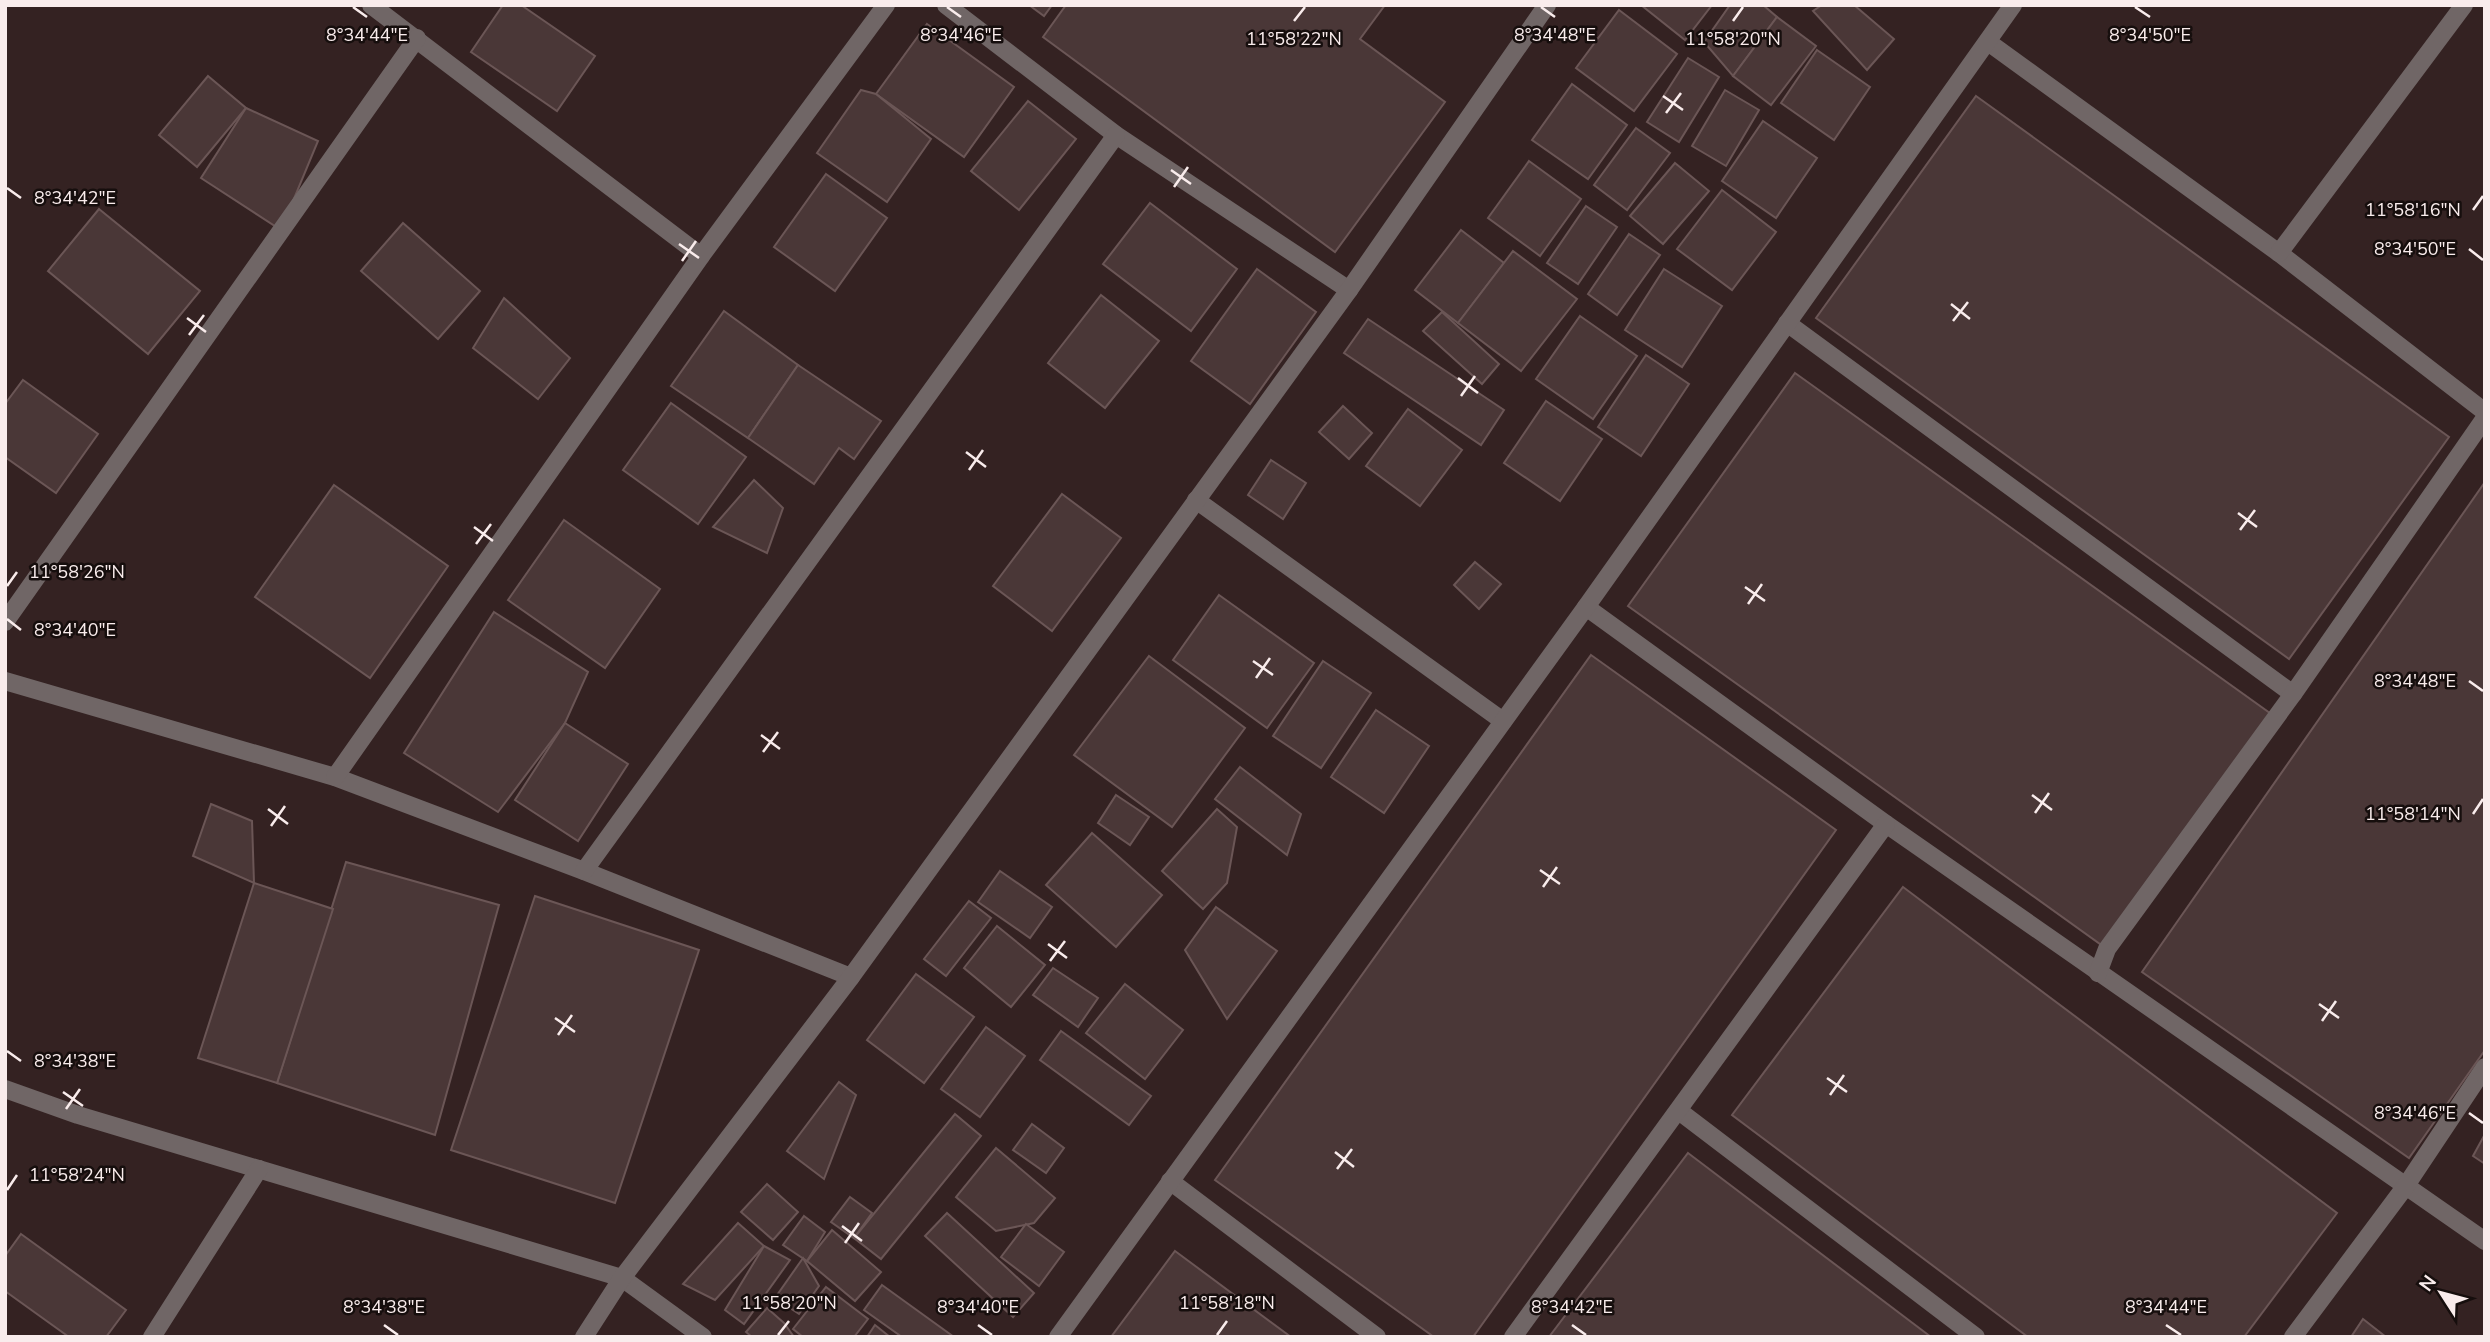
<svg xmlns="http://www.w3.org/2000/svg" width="2490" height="1342" font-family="'Nunito Sans',sans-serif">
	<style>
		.building { fill: #4a3737; stroke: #6b5656; stroke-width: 2 }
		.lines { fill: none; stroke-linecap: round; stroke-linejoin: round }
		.street { stroke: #706666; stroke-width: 18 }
		.ticks { fill: none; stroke: #f9ecec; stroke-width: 2.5 }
		.ticks-label { font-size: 18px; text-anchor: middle; fill: #f9ecec; stroke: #160e0d; stroke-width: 5; stroke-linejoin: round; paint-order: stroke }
	</style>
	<rect width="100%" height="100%" fill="#342222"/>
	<g class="building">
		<polygon points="503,5 521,5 595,56 557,111 471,52"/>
		<polygon points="1029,5 1052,5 1044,16"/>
		<polygon points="1066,5 1385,5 1360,39 1445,102 1335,252 1043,37"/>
		<polygon points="1641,5 1712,5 1685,40"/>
		<polygon points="1730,5 1763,5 1777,17 1733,76 1704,42"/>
		<polygon points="1822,5 1854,5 1894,39 1867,70 1813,11"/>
		<polygon points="1619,10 1677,54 1634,111 1576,68"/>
		<polygon points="1777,17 1816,46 1771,105 1733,76"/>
		<polygon points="927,24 1014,87 964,157 876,94"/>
		<polygon points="1817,50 1870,87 1834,140 1781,103"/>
		<polygon points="1688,58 1719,77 1679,142 1647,122"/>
		<polygon points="208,76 246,108 197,167 159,135"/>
		<polygon points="1572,84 1627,125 1588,179 1532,140"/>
		<polygon points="861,90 876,94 931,139 887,202 817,153"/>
		<polygon points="1725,90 1759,110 1726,166 1692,146"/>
		<polygon points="1976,96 2449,437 2289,659 1816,318"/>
		<polygon points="1028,101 1076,139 1019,210 971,171"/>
		<polygon points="246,108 318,141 281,230 201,178"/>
		<polygon points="1763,121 1817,158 1776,218 1722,181"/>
		<polygon points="1636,128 1670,153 1627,210 1594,185"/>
		<polygon points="1529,161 1581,199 1540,256 1488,218"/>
		<polygon points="1675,163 1709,191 1663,244 1630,216"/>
		<polygon points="826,174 887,218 835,291 774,247"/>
		<polygon points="1722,190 1776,232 1732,290 1677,249"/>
		<polygon points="1150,203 1237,269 1191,331 1103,264"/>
		<polygon points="1586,206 1617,227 1578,284 1547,263"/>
		<polygon points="99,209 200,291 148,354 48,271"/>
		<polygon points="403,223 480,291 438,339 361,271"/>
		<polygon points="1461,230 1504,263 1458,323 1415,290"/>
		<polygon points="1629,234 1660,255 1617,315 1588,294"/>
		<polygon points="1513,251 1577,299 1521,371 1458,323"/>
		<polygon points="1257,269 1316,312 1250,404 1191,361"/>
		<polygon points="1664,269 1722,306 1682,367 1625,330"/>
		<polygon points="1101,295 1159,341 1105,408 1048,363"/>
		<polygon points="504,298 570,358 538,399 473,348"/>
		<polygon points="724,311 798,365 748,438 671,386"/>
		<polygon points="1442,312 1499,364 1482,384 1423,331"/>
		<polygon points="1580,316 1637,356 1593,419 1536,379"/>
		<polygon points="1368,319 1504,410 1481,445 1344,353"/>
		<polygon points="1646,355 1689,384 1641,456 1598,427"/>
		<polygon points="798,365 881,421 854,459 839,448 814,484 748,438"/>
		<polygon points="1795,373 2274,716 2107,949 1628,606"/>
		<polygon points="23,380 98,434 56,493 5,457 5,404"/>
		<polygon points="1546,401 1602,439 1560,501 1504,463"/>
		<polygon points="671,403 746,457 698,524 623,470"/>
		<polygon points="1343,406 1372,433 1349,459 1319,432"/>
		<polygon points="1408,409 1462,450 1420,506 1366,466"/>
		<polygon points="1271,460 1306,483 1283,519 1248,495"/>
		<polygon points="754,480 783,508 767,553 713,527"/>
		<polygon points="2485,482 2485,1050 2409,1158 2142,972"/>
		<polygon points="334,485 448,566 370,678 255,597"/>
		<polygon points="1062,494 1121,538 1052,631 993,586"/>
		<polygon points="564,520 660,589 605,668 508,600"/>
		<polygon points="1475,562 1501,584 1479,609 1454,585"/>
		<polygon points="1219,595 1314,663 1267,728 1173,660"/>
		<polygon points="494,612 588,672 565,723 498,812 404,753"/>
		<polygon points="1591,655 1836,830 1473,1337 1434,1337 1215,1180"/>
		<polygon points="1149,656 1245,728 1172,827 1074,755"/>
		<polygon points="1323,661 1371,693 1321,768 1273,736"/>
		<polygon points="1376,710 1429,746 1384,813 1331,777"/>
		<polygon points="565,723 628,764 578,841 515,800"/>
		<polygon points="1240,767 1301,814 1287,855 1215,799"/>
		<polygon points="1116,795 1149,817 1130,845 1098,823"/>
		<polygon points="211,804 252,821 254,883 193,856"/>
		<polygon points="1217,809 1237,827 1227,883 1203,909 1162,871"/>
		<polygon points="1092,833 1162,895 1116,947 1046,885"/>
		<polygon points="346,862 499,905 435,1135 277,1083"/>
		<polygon points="1000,871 1052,907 1030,938 978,902"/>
		<polygon points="254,883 333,909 277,1083 198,1058"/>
		<polygon points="1903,887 2337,1213 2244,1337 2028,1337 1732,1115"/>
		<polygon points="535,896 699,950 615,1203 451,1150"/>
		<polygon points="969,901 991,918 946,976 924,959"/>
		<polygon points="1216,907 1277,951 1227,1019 1185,950"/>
		<polygon points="997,926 1045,965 1011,1007 964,968"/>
		<polygon points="1053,968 1098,998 1078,1027 1033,995"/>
		<polygon points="916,974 974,1017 924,1083 867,1040"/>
		<polygon points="1125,984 1183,1030 1145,1079 1086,1033"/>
		<polygon points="986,1027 1025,1056 980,1117 941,1089"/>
		<polygon points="1061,1031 1151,1096 1129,1125 1040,1060"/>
		<polygon points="839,1082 856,1095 824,1179 787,1151"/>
		<polygon points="955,1114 981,1136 881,1259 854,1238"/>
		<polygon points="1032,1124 1064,1148 1046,1173 1013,1150"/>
		<polygon points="2485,1134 2485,1164 2473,1156"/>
		<polygon points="996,1148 1055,1198 1034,1223 996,1231 956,1197"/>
		<polygon points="1688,1153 1931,1337 1549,1337"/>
		<polygon points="767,1184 798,1212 773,1240 741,1212"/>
		<polygon points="850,1197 872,1213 854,1238 831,1222"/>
		<polygon points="947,1213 1034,1293 1013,1317 925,1236"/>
		<polygon points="804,1216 825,1232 807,1261 783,1245"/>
		<polygon points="738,1223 764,1246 715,1300 683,1284"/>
		<polygon points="1026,1224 1064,1252 1039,1286 1001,1257"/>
		<polygon points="832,1230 881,1272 855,1301 807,1261"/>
		<polygon points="21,1234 126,1310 106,1337 69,1337 5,1291 5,1256"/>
		<polygon points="764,1246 790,1260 744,1324 725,1310"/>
		<polygon points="1175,1251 1291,1337 1111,1337"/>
		<polygon points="803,1258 819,1286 799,1314 775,1298"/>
		<polygon points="882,1285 954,1337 902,1337 864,1310"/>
		<polygon points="826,1287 868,1319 854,1337 803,1337 793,1329"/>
		<polygon points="767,1308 784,1323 794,1337 752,1337 746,1332"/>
		<polygon points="2363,1319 2386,1337 2351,1337"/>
		<polygon points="875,1325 890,1337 867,1337"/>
	</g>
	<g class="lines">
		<g class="street">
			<polyline points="371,5 701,256"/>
			<polyline points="946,5 1116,135 1349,290"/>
			<polyline points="1988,42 2279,253 2485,412"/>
			<polyline points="2279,253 2464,5"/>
			<polyline points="1787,323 2293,694"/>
			<polyline points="1196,500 1503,721"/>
			<polyline points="1586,607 1886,824 2485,1241"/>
			<polyline points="5,622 417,38"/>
			<polyline points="5,681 335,777 584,871 851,977"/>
			<polyline points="335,777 701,256 886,5"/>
			<polyline points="584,871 1116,135"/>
			<polyline points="2098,973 2107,949 2293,694 2485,418"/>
			<polyline points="5,1089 78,1115 622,1278 703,1337"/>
			<polyline points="1679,1111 1976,1337"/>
			<polyline points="1170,1181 1377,1337"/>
			<polyline points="152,1337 259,1169"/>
			<polyline points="584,1337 622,1278 851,977 1349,290 1547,5"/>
			<polyline points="1058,1337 1586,607 2013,5"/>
			<polyline points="1513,1337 1886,824"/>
			<polyline points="2293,1337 2405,1187 2485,1067"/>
		</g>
	</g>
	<path class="ticks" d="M353,7L367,17M947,7L961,17M1541,7L1555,17M2135,7L2150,17M1294,21L1305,7M1733,21L1743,7M1663,96L1683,110M1666,113L1681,93M1171,170L1191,184M1174,187L1188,167M7,188L21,198M2473,210L2483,196M679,244L699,258M2469,249L2483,260M682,261L696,241M1951,304L1970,319M187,318L206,332M1953,321L1968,302M189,335L204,315M1458,378L1478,393M1461,396L1475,376M966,452L986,467M969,470L983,450M2238,513L2257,527M474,527L493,541M2240,530L2255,510M476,544L491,524M7,586L17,572M1745,587L1765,601M1748,604L1762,584M7,619L21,630M1253,661L1273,675M1256,678L1270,658M2469,681L2483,691M761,735L780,749M763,752L778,732M2032,795L2052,810M268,809L288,824M2035,813L2049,793M2473,814L2483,799M271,826L285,806M1540,870L1560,884M1543,887L1557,867M1048,944L1067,958M1050,961L1065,941M2319,1004L2339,1018M555,1018L575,1032M2322,1021L2336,1001M558,1035L572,1015M7,1051L21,1061M1827,1078L1847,1092M63,1092L83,1106M1830,1095L1844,1075M66,1109L80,1089M2469,1113L2483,1123M1335,1152L1354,1167M1337,1169L1352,1149M7,1190L17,1175M842,1226L862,1241M845,1243L859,1223M384,1325L398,1335M978,1325L992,1335M1572,1325L1586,1335M2166,1325L2181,1335M778,1335L789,1321M1217,1335L1227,1321"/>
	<g class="ticks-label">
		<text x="367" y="41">8°34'44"E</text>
		<text x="961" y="41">8°34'46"E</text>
		<text x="1555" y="41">8°34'48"E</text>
		<text x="2150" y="41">8°34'50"E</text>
		<text x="1294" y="45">11°58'22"N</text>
		<text x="1733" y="45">11°58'20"N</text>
		<text x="75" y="204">8°34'42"E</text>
		<text x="2413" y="216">11°58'16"N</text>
		<text x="2415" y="255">8°34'50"E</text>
		<text x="77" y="578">11°58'26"N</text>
		<text x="75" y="636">8°34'40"E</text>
		<text x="2415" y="687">8°34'48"E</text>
		<text x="2413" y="820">11°58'14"N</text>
		<text x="75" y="1067">8°34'38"E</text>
		<text x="2415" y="1119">8°34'46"E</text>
		<text x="77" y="1181">11°58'24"N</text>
		<text x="789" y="1309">11°58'20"N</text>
		<text x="1227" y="1309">11°58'18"N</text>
		<text x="384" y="1313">8°34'38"E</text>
		<text x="978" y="1313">8°34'40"E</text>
		<text x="1572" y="1313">8°34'42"E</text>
		<text x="2166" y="1313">8°34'44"E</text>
	</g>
	<rect width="2490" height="1342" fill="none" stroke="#f9ecec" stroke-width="14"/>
	<g transform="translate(2441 1293) rotate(306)" stroke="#160e0d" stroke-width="5" paint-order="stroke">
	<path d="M0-5L12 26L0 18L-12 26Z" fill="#f9ecec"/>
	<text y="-10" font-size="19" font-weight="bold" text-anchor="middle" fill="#f9ecec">N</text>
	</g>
</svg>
